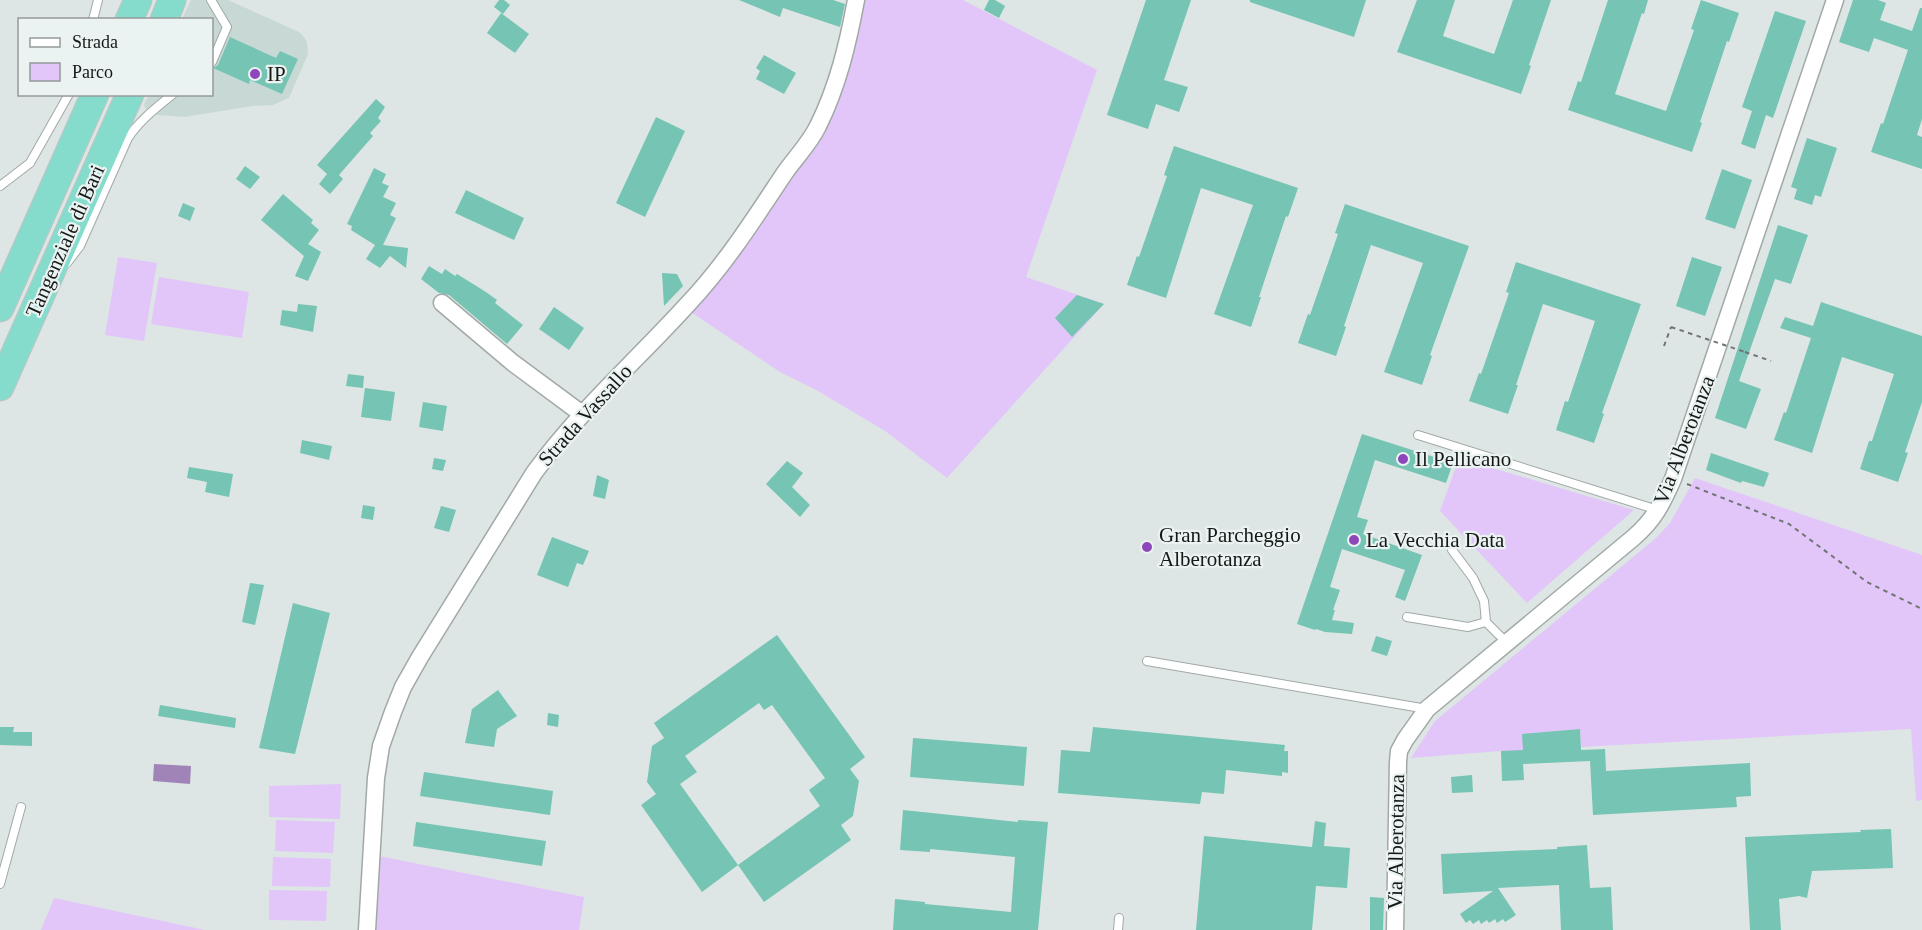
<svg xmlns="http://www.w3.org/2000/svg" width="1922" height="930" font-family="Georgia,serif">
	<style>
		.built { fill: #c8d9d5 }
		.green { fill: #e2c6f9 }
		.water { fill: #a084b7 }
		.building { fill: #76c4b4 }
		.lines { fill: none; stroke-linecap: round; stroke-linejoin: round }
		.service-casing { stroke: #a1a9a7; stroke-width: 10 }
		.minor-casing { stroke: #a1a9a7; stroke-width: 19 }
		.trunk-casing { stroke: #c2c3c3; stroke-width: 29 }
		.path { stroke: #707574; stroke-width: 2; stroke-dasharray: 4.5 4.5; stroke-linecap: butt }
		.service { stroke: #fff; stroke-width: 8 }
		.minor { stroke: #fff; stroke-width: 16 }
		.trunk { stroke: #86dccc; stroke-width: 27 }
		.path-bridge { stroke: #707574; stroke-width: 2; stroke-dasharray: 4.5 4.5; stroke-linecap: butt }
		.poi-dot { fill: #8d47bb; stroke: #eaf3f1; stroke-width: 2 }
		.labels { text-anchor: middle; stroke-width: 4.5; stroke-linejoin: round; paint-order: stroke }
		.poi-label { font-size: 21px; fill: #151817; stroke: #eaf3f1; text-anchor: start }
		.street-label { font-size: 21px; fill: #151817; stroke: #eaf3f1 }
	</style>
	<rect width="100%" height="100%" fill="#dde6e4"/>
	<polygon class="built" points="191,0 228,0 299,32 303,36 307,42 308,54 289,98 273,105 253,106 184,117 157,115 145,108 144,104 149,95 212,94 212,20 182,19"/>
	<g class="green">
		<polygon points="862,0 963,0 1097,70 1026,277 1104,304 947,478 885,431 818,391 780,372 691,312 795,170"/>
		<polygon points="118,257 157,263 144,341 105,335"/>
		<polygon points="159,277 249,292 242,338 151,324"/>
		<polygon points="1459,458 1634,510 1527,603 1440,511"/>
		<polygon points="1695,478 1922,555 1922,800 1916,801 1911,729 1581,747 1580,729 1523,734 1523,751 1501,751 1411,758 1435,721 1656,538 1670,523"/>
		<polygon points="341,784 340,819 269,817 269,786"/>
		<polygon points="276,820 335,822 333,853 275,851"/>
		<polygon points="379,856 584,897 579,930 374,930"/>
		<polygon points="273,857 331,859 330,887 272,886"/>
		<polygon points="269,890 327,891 326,921 269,920"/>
		<polygon points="54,898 205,930 41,930"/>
	</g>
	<polygon class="water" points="154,764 191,766 190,784 153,781"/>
	<g class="building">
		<polygon points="499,0 504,0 510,5 503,14 494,7"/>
		<polygon points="739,0 833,0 845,4 840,27 783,8 780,17"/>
		<polygon points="989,0 995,0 1005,6 999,18 984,10"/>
		<polygon points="1146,0 1191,0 1164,80 1188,87 1179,112 1156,104 1148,129 1107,115"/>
		<polygon points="1250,0 1366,0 1354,37 1250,2"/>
		<polygon points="1417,0 1455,0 1443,36 1494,54 1513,0 1551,0 1529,65 1531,66 1521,94 1397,52"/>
		<polygon points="1608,0 1648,0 1644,14 1642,13 1615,94 1666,111 1694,30 1691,29 1701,0 1739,13 1729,42 1727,41 1700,122 1702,123 1692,152 1568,110 1578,81 1581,82"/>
		<polygon points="1853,0 1878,0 1886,3 1880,20 1912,31 1920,8 1922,8 1922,119 1917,135 1922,137 1922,169 1871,152 1881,123 1883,124 1908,50 1874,38 1869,52 1839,42"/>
		<polygon points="1775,11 1806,21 1773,118 1766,115 1755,149 1741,144 1752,111 1742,107"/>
		<polygon points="501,13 529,34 515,53 487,33"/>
		<polygon points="230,37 276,58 280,51 298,59 282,94 250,80 249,84 213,68 218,65"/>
		<polygon points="764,55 796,73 784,94 756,79 760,71 756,68"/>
		<polygon points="376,99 385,107 378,118 381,121 370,133 373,136 339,175 343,179 330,194 319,184 327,174 317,165"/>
		<polygon points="656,117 685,131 645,217 616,203"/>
		<polygon points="1807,138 1837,148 1821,197 1815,195 1812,205 1794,199 1797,189 1791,187"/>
		<polygon points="1174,146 1298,188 1288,217 1286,216 1259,297 1261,297 1251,327 1214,314 1253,205 1201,188 1166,298 1127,285 1137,256 1139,257 1167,176 1164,175"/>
		<polygon points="245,166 260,177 250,189 236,179"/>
		<polygon points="374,168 386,174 382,183 389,186 383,197 396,203 390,215 396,218 383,245 408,248 406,268 390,256 380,268 366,259 375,245 351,230 352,226 347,224"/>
		<polygon points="1722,169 1752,180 1735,229 1705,219"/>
		<polygon points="466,190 524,218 514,240 455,213"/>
		<polygon points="283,194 313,220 311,223 319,230 308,244 321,252 308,281 295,276 304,256 261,220"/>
		<polygon points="183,203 195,208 190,221 178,216"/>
		<polygon points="1345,204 1469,246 1430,355 1432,356 1422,385 1384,372 1423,263 1371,245 1344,326 1346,327 1336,356 1298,343 1308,314 1310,315 1338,234 1335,233"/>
		<polygon points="1778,225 1808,235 1791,284 1775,279 1739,381 1761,389 1746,429 1715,418"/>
		<polygon points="1692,257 1722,267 1705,316 1676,306"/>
		<polygon points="1516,262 1641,304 1602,413 1604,414 1594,443 1556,430 1565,401 1568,402 1595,321 1543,304 1516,385 1518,385 1508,414 1469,401 1479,373 1481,374 1509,293 1506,292"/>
		<polygon points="429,266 442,274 445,269 455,276 457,274 486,292 497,300 495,303 523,325 507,344 449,295 439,293 421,279"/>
		<polygon points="662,273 677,274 683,286 664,306"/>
		<polygon points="1077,295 1104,304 1072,337 1055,318"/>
		<polygon points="1821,302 1922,336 1922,402 1905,452 1908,453 1898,482 1860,469 1869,441 1872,441 1894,374 1842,357 1812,453 1774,440 1784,412 1786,413 1811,338 1780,328 1785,317 1813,326"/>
		<polygon points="298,304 317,306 313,332 280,325 282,310 297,312"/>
		<polygon points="554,307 584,328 569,350 539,329"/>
		<polygon points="348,374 364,376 363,388 346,386"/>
		<polygon points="365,388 395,392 391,421 361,417"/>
		<polygon points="423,402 447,406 443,431 419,427"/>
		<polygon points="1362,434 1453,463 1446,483 1375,460 1357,517 1368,520 1363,534 1422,555 1418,566 1405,601 1395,597 1405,570 1342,549 1330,587 1340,590 1333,610 1335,610 1332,620 1354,623 1352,634 1325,632 1316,629 1315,630 1297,624"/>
		<polygon points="302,440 332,446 329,460 300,453"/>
		<polygon points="1711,453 1769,473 1764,487 1742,481 1741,483 1706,470"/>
		<polygon points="434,458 446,460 443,471 432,469"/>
		<polygon points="787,461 803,473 792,487 810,505 800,517 766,484"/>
		<polygon points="189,467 233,474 229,497 205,492 207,482 187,478"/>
		<polygon points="597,475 609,480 605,499 593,496"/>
		<polygon points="363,505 375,507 373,520 361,518"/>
		<polygon points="441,506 456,510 449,532 434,528"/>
		<polygon points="552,537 589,551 583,565 577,563 568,587 537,575"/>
		<polygon points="250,583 264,585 255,625 242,622"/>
		<polygon points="293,603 330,613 295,754 259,748"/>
		<polygon points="777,635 865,757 850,769 859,781 853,816 841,825 851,840 764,902 738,865 820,806 809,790 825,778 772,705 764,710 759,703 685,756 697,772 680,784 738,865 702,892 641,805 656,794 647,782 652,746 664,738 654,723"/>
		<polygon points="1376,636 1392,641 1387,656 1371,651"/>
		<polygon points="498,690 517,716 497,729 494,747 465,743 472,709"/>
		<polygon points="160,705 236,718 235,728 158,716"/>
		<polygon points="548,713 559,715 558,727 547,725"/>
		<polygon points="0,727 14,727 13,732 32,732 32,746 0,745"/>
		<polygon points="1093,727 1285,745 1284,751 1288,751 1288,773 1282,772 1282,776 1226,770 1224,794 1202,792 1200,804 1058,793 1061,750 1090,752"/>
		<polygon points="1580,729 1581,750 1605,749 1606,771 1750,763 1751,796 1736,797 1737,807 1593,815 1590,761 1523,764 1524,780 1502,781 1501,751 1523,750 1522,734"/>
		<polygon points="913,738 1027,747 1024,786 910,777"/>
		<polygon points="424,772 553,791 550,815 420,796"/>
		<polygon points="1472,775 1473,792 1452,793 1451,777"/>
		<polygon points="903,810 1018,822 1018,820 1048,822 1038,930 893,930 895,899 925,902 925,904 1011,912 1015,857 930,849 930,852 900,850"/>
		<polygon points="1315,821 1326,823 1324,846 1350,848 1347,888 1316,886 1312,930 1196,930 1204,836 1312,847"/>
		<polygon points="416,822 546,841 542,866 413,846"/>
		<polygon points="1891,829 1893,868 1812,871 1807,898 1799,896 1779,899 1781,930 1750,930 1745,837 1861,832 1860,830"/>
		<polygon points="1587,845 1590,888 1611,887 1613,930 1561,930 1559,885 1498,888 1516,915 1505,922 1503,919 1497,923 1495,919 1489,923 1487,920 1481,924 1479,920 1473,924 1470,920 1466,923 1460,914 1493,891 1443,894 1441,854 1557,849 1557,847"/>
		<polygon points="1370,897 1384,898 1383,930 1370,930"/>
	</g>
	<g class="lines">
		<g class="service-casing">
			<g id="service">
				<polyline points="211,0 227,27 212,62"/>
				<polyline points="93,20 98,0"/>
				<polyline points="0,186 30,163 69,94"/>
				<path d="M67,263L80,246L128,138C140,120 156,108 173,94"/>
				<polyline points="1418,435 1658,510"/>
				<polyline points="1452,550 1473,578 1484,601 1486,622 1507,643"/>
				<polyline points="1407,617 1468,627 1486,622"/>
				<polyline points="1147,661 1427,709"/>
				<polyline points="0,884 21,807"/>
				<polyline points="1118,930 1119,918"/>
			</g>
		</g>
		<g class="minor-casing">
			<g id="minor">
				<polyline points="442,303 513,363 582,414"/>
				<path d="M367,930L376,778L381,746L393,712L403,687L420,657L534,473C579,411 636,361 687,305C725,265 754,219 784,174C795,158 810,143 818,126C838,86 848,43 856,0"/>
				<path d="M1395,930L1398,762L1399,751L1405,740L1427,709L1633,538C1654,520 1662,504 1673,479L1835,0"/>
			</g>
		</g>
		<g class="trunk-casing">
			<g id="trunk">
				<polyline points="129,20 138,0"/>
				<polyline points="164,20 172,0"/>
				<polyline points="0,308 95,94"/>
				<polyline points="0,387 130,94"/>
			</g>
		</g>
		<g class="path">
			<polyline points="1664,346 1671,327"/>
			<polyline points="1745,352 1771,361"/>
			<polyline points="1687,484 1789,524 1867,582 1922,609"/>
		</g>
		<use href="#service" class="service"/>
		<use href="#minor" class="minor"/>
		<use href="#trunk" class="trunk"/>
		<polyline class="path-bridge" points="1671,327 1745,352"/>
	</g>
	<g class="poi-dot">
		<circle cx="255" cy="74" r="6"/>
		<circle cx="1403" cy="459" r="6"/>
		<circle cx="1354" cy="540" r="6"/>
		<circle cx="1147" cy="547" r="6"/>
	</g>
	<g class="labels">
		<g class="poi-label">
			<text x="267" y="81">IP</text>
			<text x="1415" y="466">Il Pellicano</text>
			<text x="1159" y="542">Gran Parcheggio<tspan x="1159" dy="24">Alberotanza</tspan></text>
			<text x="1366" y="547">La Vecchia Data</text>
		</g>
		<g class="street-label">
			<text transform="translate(65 241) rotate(-66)" y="7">Tangenziale di Bari</text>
			<text transform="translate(585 415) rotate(-48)" y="7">Strada Vassallo</text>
			<text transform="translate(1684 440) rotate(-69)" y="7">Via Alberotanza</text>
			<text transform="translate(1396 842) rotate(-89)" y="7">Via Alberotanza</text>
		</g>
	</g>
	<rect x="18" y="18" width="195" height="78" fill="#eaf3f1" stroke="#959b9a" stroke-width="1.5"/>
	<rect x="30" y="38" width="30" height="9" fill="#ffffff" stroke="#959b9a" stroke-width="1.5"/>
	<text x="72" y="48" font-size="18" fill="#151817">Strada</text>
	<rect x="30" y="63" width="30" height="18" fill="#e2c6f9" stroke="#959b9a" stroke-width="1.5"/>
	<text x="72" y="78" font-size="18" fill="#151817">Parco</text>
</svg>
